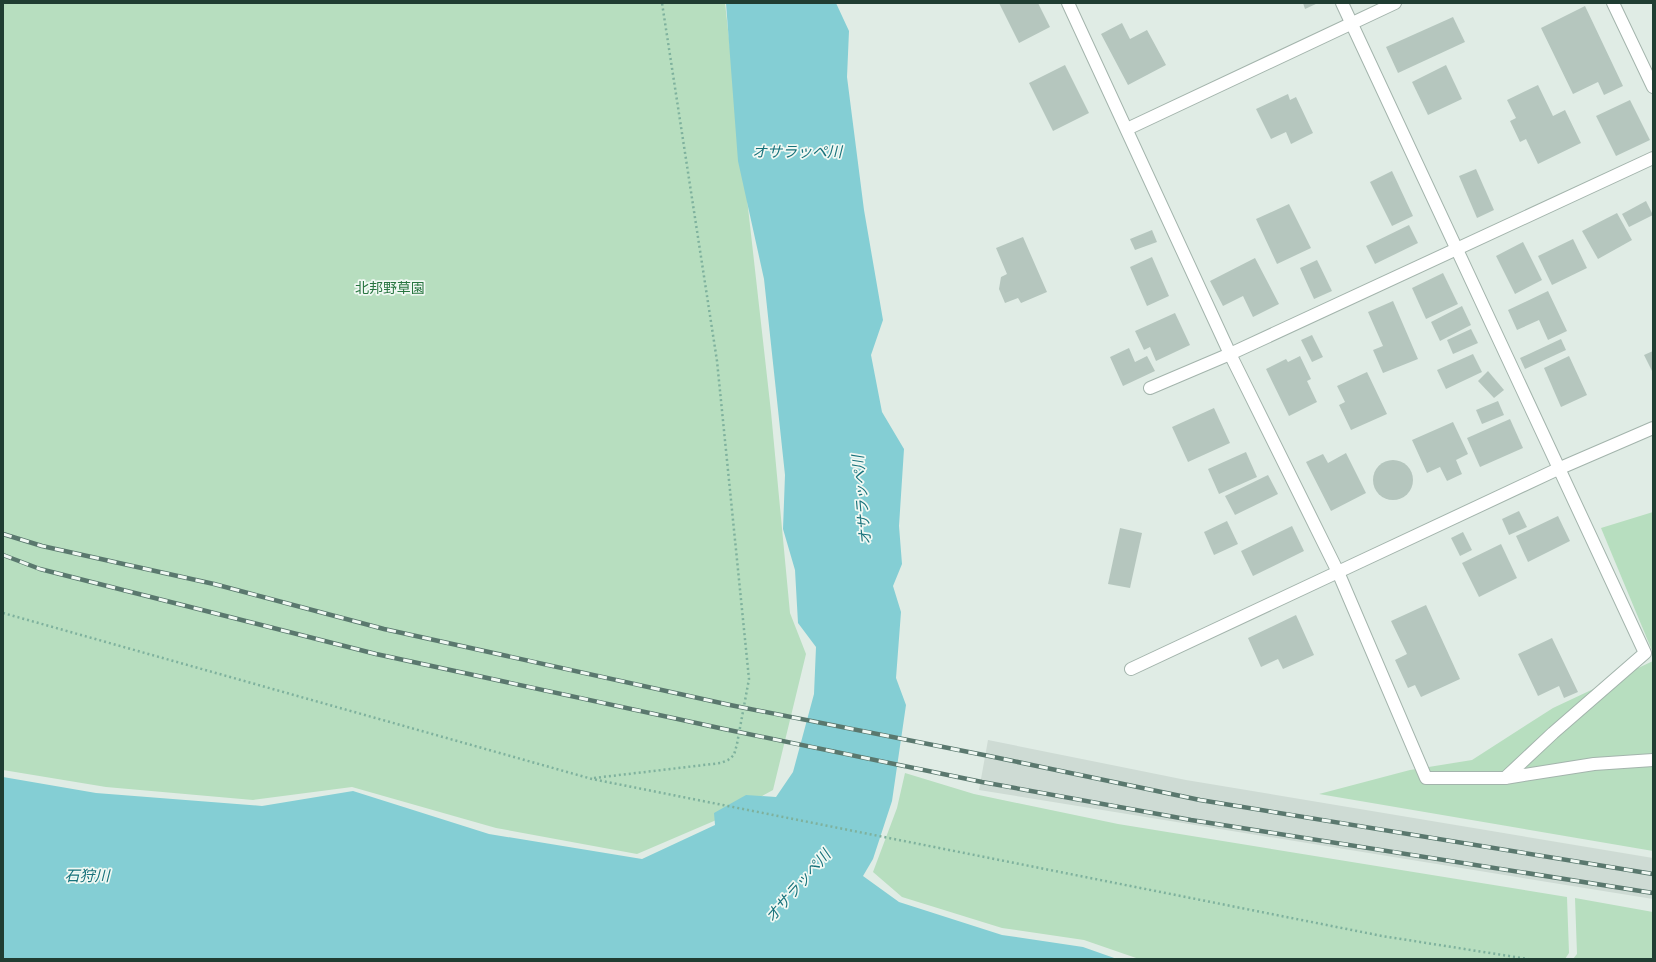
<svg xmlns="http://www.w3.org/2000/svg" width="1656" height="962" font-family="Figtree,'Noto Sans JP',sans-serif">
	<style>
		.built { fill: #cedbd4 }
		.green { fill: #b7debf }
		.water { fill: #84ced4 }
		.building { fill: #b5c6be }
		.lines { fill: none; stroke-linecap: round; stroke-linejoin: round }
		.service-casing { stroke: #a3b4ac; stroke-width: 14 }
		.minor-casing { stroke: #a3b4ac; stroke-width: 14 }
		.path { stroke: #7eb19d; stroke-width: 2.5; stroke-dasharray: 2 3; stroke-linecap: butt }
		.service { stroke: #fff; stroke-width: 12 }
		.minor { stroke: #fff; stroke-width: 12 }
		.rail-casing { stroke: #5a786e; stroke-width: 4.5 }
		.rail { stroke: #f0f8f3; stroke-width: 3; stroke-dasharray: 9; stroke-linecap: butt }
		.labels { text-anchor: middle; stroke-width: 3.5; stroke-linejoin: round; paint-order: stroke }
		.park-label { font-size: 14px; fill: #287540; stroke: #f0f8f3 }
		.water-label { font-size: 15px; font-style: italic; fill: #17727b; stroke: #f0f8f3 }
	</style>
	<rect width="100%" height="100%" fill="#e0ece5"/>
	<polygon class="built" points="988,740 1186,780 1653,858 1653,899 979,790"/>
	<g class="green">
		<polygon points="3,3 725,3 771,412 790,613 806,654 773,790 728,815 637,854 496,828 352,787 253,800 106,787 3,770"/>
		<polygon points="1653,512 1653,653 1601,528"/>
		<polygon points="1653,661 1653,851 1319,794 1410,770 1472,760 1553,708"/>
		<polygon points="905,773 974,794 1118,824 1567,897 1569,953 1565,959 1139,959 1084,940 1002,928 902,897 873,872 897,808"/>
		<polygon points="1575,898 1653,912 1653,959 1573,959 1577,954"/>
	</g>
	<polygon class="water" points="726,3 836,3 849,31 847,77 864,210 883,320 871,355 882,412 904,449 899,526 902,564 893,586 901,612 896,678 906,705 892,801 873,859 863,876 899,902 1002,935 1083,947 1117,959 14,959 3,958 3,777 96,793 262,806 353,791 489,834 642,859 715,825 714,813 746,795 776,797 793,772 814,694 816,647 798,623 795,570 783,529 785,475 764,279 738,161"/>
	<g class="building">
		<polygon points="999,3 1038,3 1050,27 1019,43"/>
		<polygon points="1303,3 1318,3 1305,9"/>
		<polygon points="1585,6 1623,86 1604,95 1598,82 1573,94 1541,28"/>
		<polygon points="1453,17 1465,42 1398,73 1386,47"/>
		<polygon points="1122,23 1130,39 1147,30 1166,65 1128,85 1101,34"/>
		<polygon points="1065,65 1089,113 1053,131 1029,83"/>
		<polygon points="1446,65 1462,99 1428,115 1412,82"/>
		<polygon points="1538,85 1553,116 1565,110 1581,143 1538,164 1526,139 1520,142 1510,121 1516,118 1507,100"/>
		<polygon points="1288,94 1290,100 1296,97 1313,133 1291,144 1286,132 1271,139 1256,109"/>
		<polygon points="1630,100 1650,140 1616,156 1596,116"/>
		<polygon points="1476,169 1494,210 1477,218 1459,176"/>
		<polygon points="1392,171 1413,216 1392,226 1370,182"/>
		<polygon points="1646,201 1653,215 1629,227 1622,214"/>
		<polygon points="1289,204 1311,248 1277,264 1256,219"/>
		<polygon points="1617,213 1632,240 1598,259 1582,231"/>
		<polygon points="1409,225 1418,243 1375,264 1366,246"/>
		<polygon points="1152,230 1157,242 1135,250 1130,239"/>
		<polygon points="1023,237 1047,292 1021,303 1018,298 1005,303 999,289 1001,277 1007,274 996,248"/>
		<polygon points="1573,239 1587,268 1552,285 1538,256"/>
		<polygon points="1523,242 1542,280 1515,294 1496,256"/>
		<polygon points="1152,257 1169,296 1147,306 1130,267"/>
		<polygon points="1255,258 1279,304 1253,317 1243,296 1223,306 1210,281"/>
		<polygon points="1317,260 1332,291 1314,299 1300,268"/>
		<polygon points="1443,273 1458,304 1426,319 1412,288"/>
		<polygon points="1548,291 1567,331 1548,340 1539,320 1517,330 1508,310"/>
		<polygon points="1393,301 1418,359 1383,373 1373,350 1383,346 1368,312"/>
		<polygon points="1462,306 1471,325 1440,341 1431,322"/>
		<polygon points="1175,313 1190,345 1156,361 1150,347 1144,350 1135,331"/>
		<polygon points="1471,329 1478,343 1453,354 1447,340"/>
		<polygon points="1312,335 1323,357 1312,362 1301,340"/>
		<polygon points="1561,339 1566,350 1525,369 1520,358"/>
		<polygon points="1129,348 1135,362 1147,356 1155,371 1123,386 1110,357"/>
		<polygon points="1653,351 1653,373 1644,355"/>
		<polygon points="1473,354 1482,372 1446,389 1437,370"/>
		<polygon points="1300,356 1311,379 1307,381 1317,402 1289,416 1266,369 1286,359 1288,362"/>
		<polygon points="1569,356 1587,395 1561,407 1544,368"/>
		<polygon points="1488,371 1504,390 1494,398 1478,381"/>
		<polygon points="1367,372 1387,414 1351,430 1339,405 1345,402 1337,386"/>
		<polygon points="1498,401 1504,415 1482,424 1476,410"/>
		<polygon points="1214,408 1230,443 1188,462 1172,427"/>
		<polygon points="1510,419 1523,448 1480,467 1467,438"/>
		<polygon points="1453,422 1468,454 1456,460 1462,474 1447,481 1440,467 1427,473 1412,440"/>
		<polygon points="1246,452 1257,477 1219,494 1208,469"/>
		<polygon points="1346,453 1366,493 1331,511 1306,462 1323,454 1328,463"/>
		<circle cx="1393" cy="480" r="20"/>
		<polygon points="1268,475 1278,494 1235,515 1225,496"/>
		<polygon points="1519,511 1527,527 1509,535 1502,519"/>
		<polygon points="1558,516 1570,541 1528,562 1516,536"/>
		<polygon points="1227,521 1238,544 1214,555 1204,532"/>
		<polygon points="1292,526 1304,551 1253,576 1241,551"/>
		<polygon points="1120,528 1142,533 1130,588 1108,584"/>
		<polygon points="1463,532 1472,550 1460,556 1451,538"/>
		<polygon points="1501,544 1517,578 1479,597 1462,563"/>
		<polygon points="1426,605 1460,679 1421,697 1415,685 1408,688 1395,660 1407,654 1391,621"/>
		<polygon points="1296,615 1314,655 1283,669 1278,659 1261,667 1248,638"/>
		<polygon points="1552,638 1578,692 1564,698 1559,686 1538,696 1518,654"/>
	</g>
	<g class="lines">
		<g class="service-casing">
			<polyline id="service" points="1131,669 1338,572"/>
		</g>
		<g class="minor-casing">
			<g id="minor">
				<polyline points="1068,3 1230,354 1338,572 1426,778 1505,778 1594,764 1653,760"/>
				<polyline points="1342,3 1645,653 1553,733 1505,778"/>
				<polyline points="1613,3 1653,87"/>
				<polyline points="1127,129 1395,3"/>
				<polyline points="1150,388 1230,354 1653,158"/>
				<polyline points="1338,572 1558,469 1653,428"/>
			</g>
		</g>
		<g class="path">
			<polyline points="3,613 592,779 1382,936 1528,959"/>
			<polyline points="594,778 721,763 728,760 734,755 737,744 749,679 717,361 662,3"/>
		</g>
		<use href="#service" class="service"/>
		<use href="#minor" class="minor"/>
		<g class="rail-casing">
			<g id="rail">
				<polyline points="3,534 42,546 214,584 384,629 730,705 989,756 1200,800 1653,874"/>
				<polyline points="3,555 40,569 376,654 724,729 982,782 1191,820 1653,893"/>
			</g>
		</g>
		<use href="#rail" class="rail"/>
	</g>
	<g class="labels">
		<g class="park-label">
			<text x="390" y="293">北邦野草園</text>
		</g>
		<g class="water-label">
			<text x="797" y="157">オサラッペ川</text>
			<text transform="translate(862 500) rotate(-95)" y="5">オサラッペ川</text>
			<text x="87" y="881">石狩川</text>
			<text transform="translate(798 886) rotate(-49)" y="5">オサラッペ川</text>
		</g>
	</g>
	<rect width="1656" height="962" fill="none" stroke="#203d32" stroke-width="8"/>
</svg>
